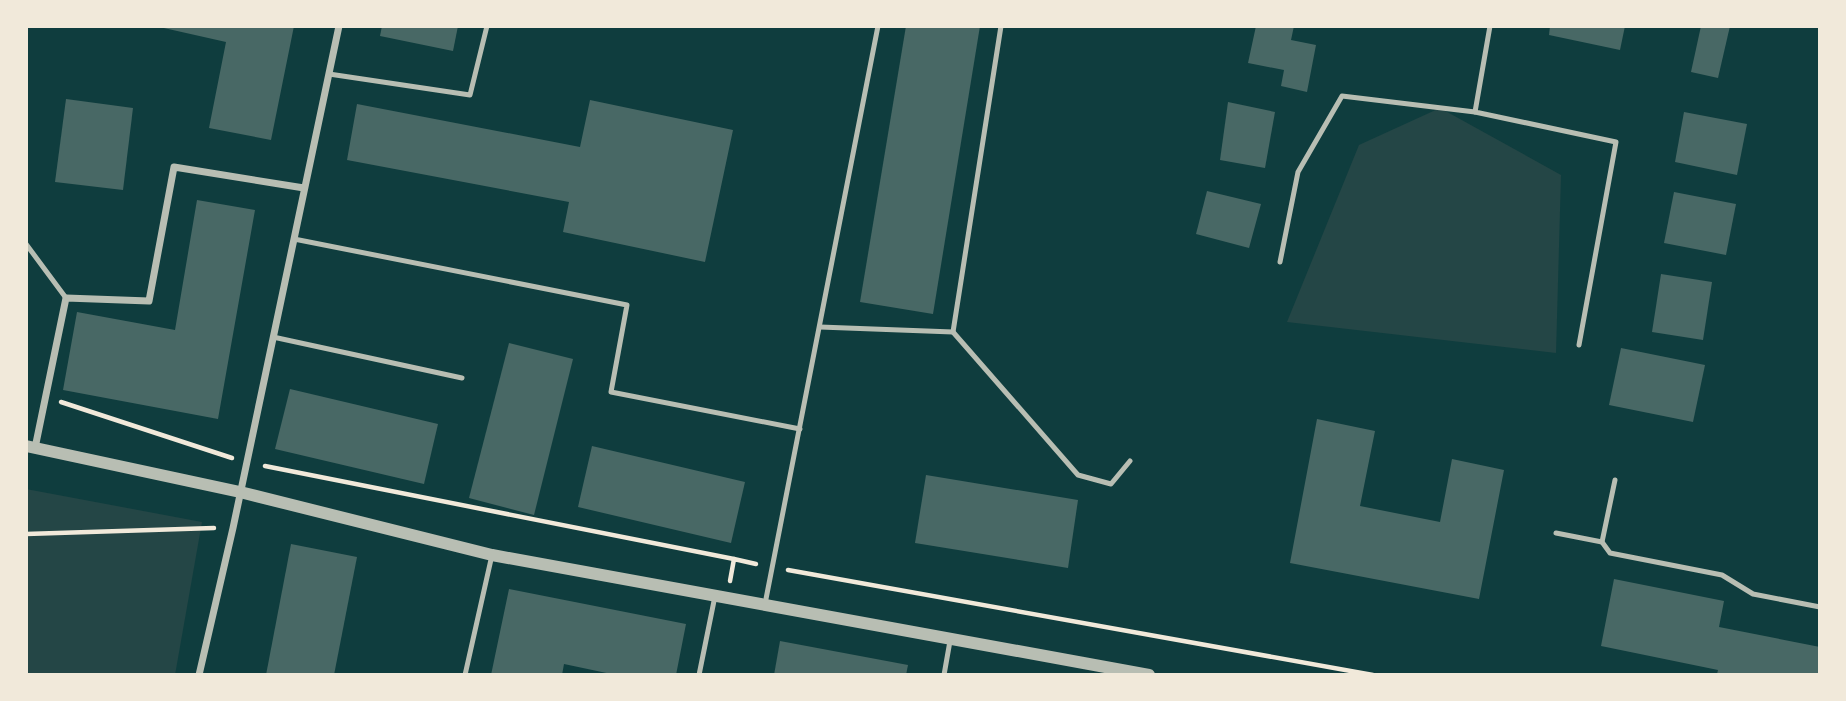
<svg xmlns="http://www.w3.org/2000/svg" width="1846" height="701" font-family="'Golos Text',sans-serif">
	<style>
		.green { fill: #244646 }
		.building { fill: #486865 }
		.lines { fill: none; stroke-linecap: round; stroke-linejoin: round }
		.path { stroke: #f1e9da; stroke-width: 4.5 }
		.service { stroke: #b8beb3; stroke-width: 5 }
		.minor { stroke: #b8beb3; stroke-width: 7 }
		.tertiary { stroke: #b8beb3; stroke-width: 12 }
	</style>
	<rect width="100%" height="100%" fill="#0f3d3e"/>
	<g class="green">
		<polygon points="1440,108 1561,175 1556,353 1287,322 1359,145"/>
		<polygon points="26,489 202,522 175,675 26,675"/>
	</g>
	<g class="building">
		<polygon points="155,26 294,26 271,140 209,128 226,42"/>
		<polygon points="382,26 458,26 453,51 380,36"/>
		<polygon points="906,26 980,26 933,314 860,302"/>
		<polygon points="1256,26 1294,26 1291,40 1316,45 1307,92 1281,86 1284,70 1248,63"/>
		<polygon points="1550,26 1625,26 1620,50 1549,35"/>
		<polygon points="1701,26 1730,26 1718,78 1691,72"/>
		<polygon points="66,99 133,108 123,190 55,182"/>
		<polygon points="590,100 733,130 705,262 563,232 569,202 347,160 357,104 580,147"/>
		<polygon points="1228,102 1275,112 1265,168 1220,160"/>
		<polygon points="1684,112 1747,124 1737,175 1675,162"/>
		<polygon points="1207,191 1261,204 1249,248 1196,234"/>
		<polygon points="1674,192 1736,204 1726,255 1664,243"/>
		<polygon points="197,200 255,210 218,419 63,390 77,312 175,330"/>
		<polygon points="1661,274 1712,282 1703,340 1652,332"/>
		<polygon points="509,343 573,359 534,515 469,498"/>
		<polygon points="1621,348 1705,365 1693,422 1609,405"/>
		<polygon points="290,389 438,424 424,484 275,449"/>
		<polygon points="1317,419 1375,431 1360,506 1440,522 1452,459 1504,470 1479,599 1290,563"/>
		<polygon points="592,446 745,482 731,543 578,507"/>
		<polygon points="926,475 1078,500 1068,568 915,543"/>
		<polygon points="291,544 357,557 334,675 266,675"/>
		<polygon points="1614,579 1724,601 1719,627 1820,647 1820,675 1720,675 1717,674 1718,670 1601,646"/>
		<polygon points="509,589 686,624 676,675 616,675 564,664 562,675 491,675"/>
		<polygon points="780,641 908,665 906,675 774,675"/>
	</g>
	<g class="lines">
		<g class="path">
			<polyline points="61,402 232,458"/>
			<polyline points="265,466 734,559"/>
			<polyline points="26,534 214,528"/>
			<polyline points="788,570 1373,675"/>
			<polyline points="730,581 734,559 756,564"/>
		</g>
		<g class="service">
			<polyline points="1490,26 1475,112 1616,142 1579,345"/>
			<polyline points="329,74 470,95 487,26"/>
			<polyline points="294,239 627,305 611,392 800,429"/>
			<polyline points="26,244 66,298"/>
			<polyline points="1280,262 1298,172 1342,96 1475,112"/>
			<polyline points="820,327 953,332 1001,26"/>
			<polyline points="953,332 1078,475 1111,484 1130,461"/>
			<polyline points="273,337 462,378"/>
			<polyline points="1615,480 1602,542 1610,553 1722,575 1753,594 1820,607"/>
			<polyline points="1556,533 1602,542"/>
			<polyline points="765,604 878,26"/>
			<polyline points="465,675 492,555"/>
			<polyline points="699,675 715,596"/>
			<polyline points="944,675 950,641"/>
		</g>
		<g class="minor">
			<polyline points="35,448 66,298 149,301 174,167 304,188"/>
			<polyline points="199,675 233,528 339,26"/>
		</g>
		<polyline class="tertiary" points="26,446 240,492 492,555 1149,675"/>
	</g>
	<rect width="1846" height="701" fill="none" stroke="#f1e9da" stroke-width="56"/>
</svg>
